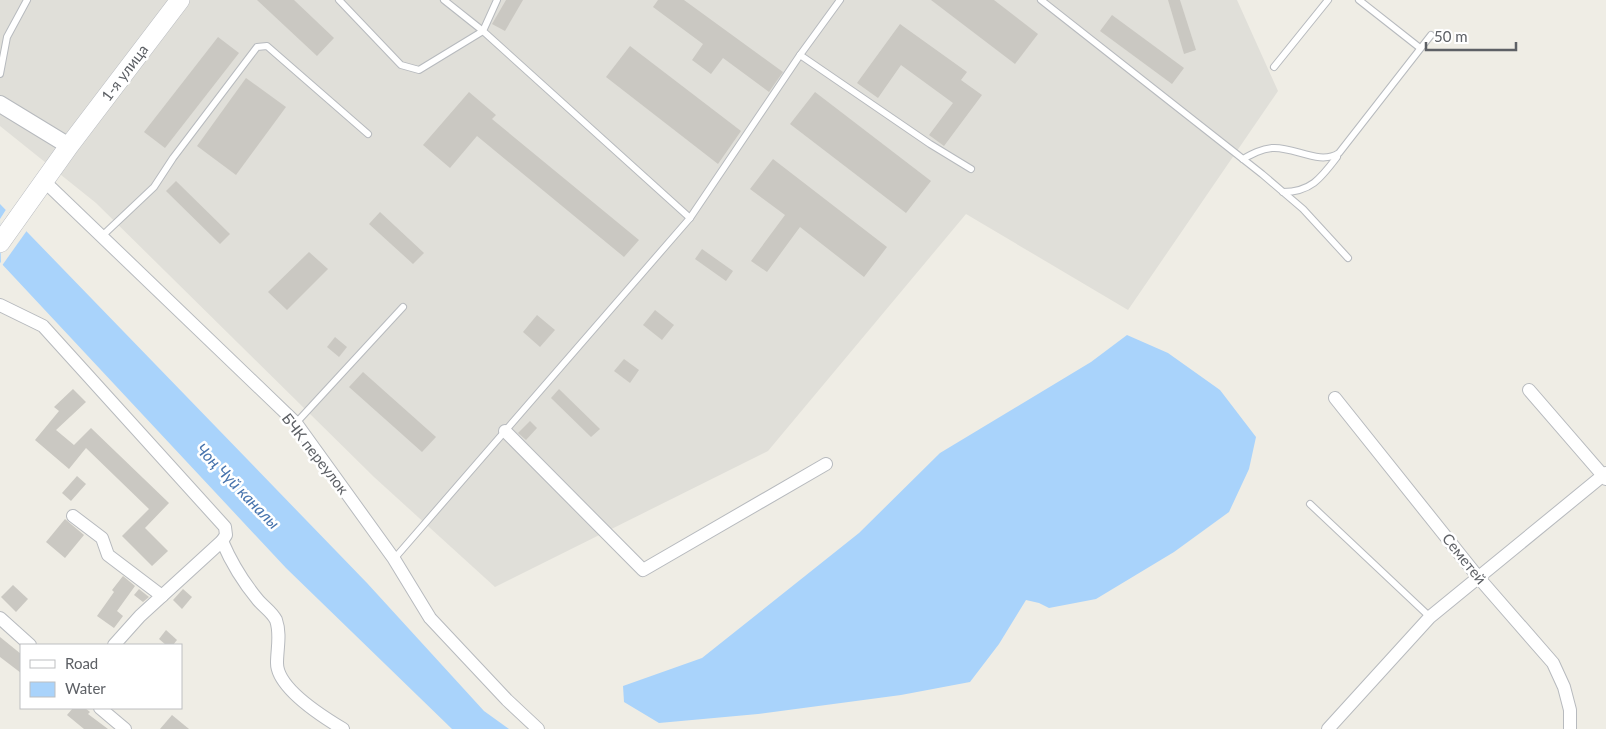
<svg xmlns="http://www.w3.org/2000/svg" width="1606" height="729" font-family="Lato,sans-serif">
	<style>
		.industrial { fill: #e0dfd9 }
		.water { fill: #a9d3fb }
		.pier { fill: #efede5 }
		.building { fill: #cac8c2 }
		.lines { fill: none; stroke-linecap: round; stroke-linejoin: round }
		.service-casing { stroke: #b7babe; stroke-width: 8 }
		.minor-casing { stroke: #b7babe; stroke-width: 14 }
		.tertiary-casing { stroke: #b7babe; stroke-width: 18 }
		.secondary-casing { stroke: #b8bbc0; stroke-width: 20 }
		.service { stroke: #fff; stroke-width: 6 }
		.minor { stroke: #fff; stroke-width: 12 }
		.tertiary { stroke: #fff; stroke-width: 16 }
		.secondary { stroke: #fff; stroke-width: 19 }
		.labels { text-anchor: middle; stroke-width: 5; stroke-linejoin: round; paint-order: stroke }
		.street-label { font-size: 15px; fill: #5d6065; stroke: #fff }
		.water-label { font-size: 16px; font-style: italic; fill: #4673ad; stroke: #fff }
	</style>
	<rect width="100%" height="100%" fill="#efede5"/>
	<polygon class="industrial" points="0,0 1237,0 1278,91 1128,310 966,214 768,451 495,587 374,477 96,203 0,126"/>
	<g class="water">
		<polygon points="0,204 367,583 484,711 509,729 452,729 286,568 0,262"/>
		<polygon points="1127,335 1168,353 1220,390 1256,437 1249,469 1229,512 1174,552 1096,599 1049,608 1039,603 1026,600 999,644 970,682 901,695 758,714 659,723 624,702 623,686 702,658 859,533 940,453 1091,362"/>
	</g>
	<polygon class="pier" points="7,208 28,229 1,267 0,219"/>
	<g class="building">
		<polygon points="257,0 294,0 334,38 317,56"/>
		<polygon points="506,0 523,0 505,31 492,24"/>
		<polygon points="658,0 684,0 783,72 769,92 723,58 711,74 692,60 703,44 653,7"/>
		<polygon points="931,0 994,0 1038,34 1015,64"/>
		<polygon points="1168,0 1180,0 1196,50 1184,54"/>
		<polygon points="1112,15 1184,68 1172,84 1100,31"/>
		<polygon points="900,24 967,72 961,80 982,95 944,146 929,135 953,103 901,65 878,98 857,83"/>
		<polygon points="218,37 239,53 165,148 144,132"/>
		<polygon points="630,46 741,131 718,164 606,77"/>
		<polygon points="246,78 286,107 236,175 197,146"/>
		<polygon points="469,92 496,115 492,119 639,240 624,257 477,136 450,168 423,145"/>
		<polygon points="815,92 931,181 906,213 790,124"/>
		<polygon points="773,159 887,247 864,277 800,227 767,272 751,261 785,215 750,189"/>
		<polygon points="176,181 230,234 220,244 166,191"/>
		<polygon points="380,212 424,253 413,264 369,224"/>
		<polygon points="702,249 733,271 726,281 695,259"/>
		<polygon points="309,252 328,269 287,310 268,292"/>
		<polygon points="655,310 674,325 662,340 643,325"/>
		<polygon points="537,315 555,330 540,347 523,332"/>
		<polygon points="335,337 347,347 339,357 327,347"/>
		<polygon points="624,359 639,370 630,383 614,371"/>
		<polygon points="363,372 436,437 422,452 349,387"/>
		<polygon points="73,389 86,402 56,430 74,445 91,428 169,503 145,528 168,551 152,566 122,536 149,509 86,448 69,469 35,440 59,411 54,407"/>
		<polygon points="559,389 600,429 591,437 551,398"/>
		<polygon points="530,421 537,428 526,440 518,433"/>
		<polygon points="77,476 86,484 71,501 62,493"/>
		<polygon points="65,519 84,535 65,558 46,542"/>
		<polygon points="123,576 135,586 117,611 123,616 114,628 97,616 114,592 112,590"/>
		<polygon points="13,585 28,599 16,612 1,597"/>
		<polygon points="139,589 149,597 143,602 134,595"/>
		<polygon points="183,589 192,597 182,609 173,600"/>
		<polygon points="166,630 177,640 173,645 166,645 159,639"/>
		<polygon points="0,637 21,654 21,673 0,657"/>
		<polygon points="73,708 85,708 90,712 88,714 108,729 84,729 67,715"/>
		<polygon points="172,715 189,729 160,729"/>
	</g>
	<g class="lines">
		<g class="service-casing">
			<g id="service">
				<polyline points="339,0 401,65 419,70 483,31 444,0"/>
				<polyline points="497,0 483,31 690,218"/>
				<polyline points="1041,0 1262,174 1303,209 1348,258"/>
				<polyline points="1359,0 1420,48"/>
				<polyline points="800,55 930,144 971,169"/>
				<polyline points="1274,67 1328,0"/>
				<polyline points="0,74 7,37 27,0"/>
				<path d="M1243,159C1252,154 1261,149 1272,148C1294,146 1319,166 1339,153L1431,35"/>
				<path d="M1283,192C1311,192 1321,178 1337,157"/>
				<polyline points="101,237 154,187 173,158 257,47 267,46 368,134"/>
				<polyline points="296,423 403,307"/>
				<polyline points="1310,504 1430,617"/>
				<polyline points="394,559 690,218 800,55 840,0"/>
			</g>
		</g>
		<g class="minor-casing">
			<g id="minor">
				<polyline points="44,181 296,423 394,559 430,618 507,700 538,729"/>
				<polyline points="0,305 43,326 225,527 226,535 222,541 140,616 114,645"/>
				<polyline points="1529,390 1606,479"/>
				<polyline points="1335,398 1478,577 1553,663 1564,687 1570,710 1570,729"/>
				<polyline points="505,431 643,570 826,464"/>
				<polyline points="73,516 102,538 108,555 162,596"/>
				<path d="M222,541C231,562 243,582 258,600C264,607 272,612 276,620C281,634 277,649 277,663C277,688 323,717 343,729"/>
				<polyline points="0,618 30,645"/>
				<polyline points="100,708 125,729"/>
				<polyline points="1328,729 1430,617 1606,473"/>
			</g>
		</g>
		<g class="tertiary-casing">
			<polyline id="tertiary" points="0,104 69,146"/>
		</g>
		<g class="secondary-casing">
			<polyline id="secondary" points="0,243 69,146 180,0"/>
		</g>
		<use href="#service" class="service"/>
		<use href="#minor" class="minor"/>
		<use href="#tertiary" class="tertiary"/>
		<use href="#secondary" class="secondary"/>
	</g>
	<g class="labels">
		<g class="street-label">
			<text transform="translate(125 73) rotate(-53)" y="5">1-я улица</text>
			<text transform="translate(315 454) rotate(52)" y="5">БЧК переулок</text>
			<text transform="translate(1464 559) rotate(51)" y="5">Семетей</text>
		</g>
		<g class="water-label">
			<text transform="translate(238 486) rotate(46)" y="6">Чоң Чүй каналы</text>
		</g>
	</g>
	<rect x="20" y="644" width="162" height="65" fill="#ffffff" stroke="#bebfc1"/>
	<rect x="30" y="660" width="25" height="8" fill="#ffffff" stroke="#bebfc1"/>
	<text x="65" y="669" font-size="15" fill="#5d6065">Road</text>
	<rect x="30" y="682" width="25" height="15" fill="#a9d3fb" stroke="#bebfc1"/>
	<text x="65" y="694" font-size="15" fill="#5d6065">Water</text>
	<path d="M1426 42v8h90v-8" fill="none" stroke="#5d6065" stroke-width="2.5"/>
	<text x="1434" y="42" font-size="15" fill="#5d6065" stroke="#ffffff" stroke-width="4" paint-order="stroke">50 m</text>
</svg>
